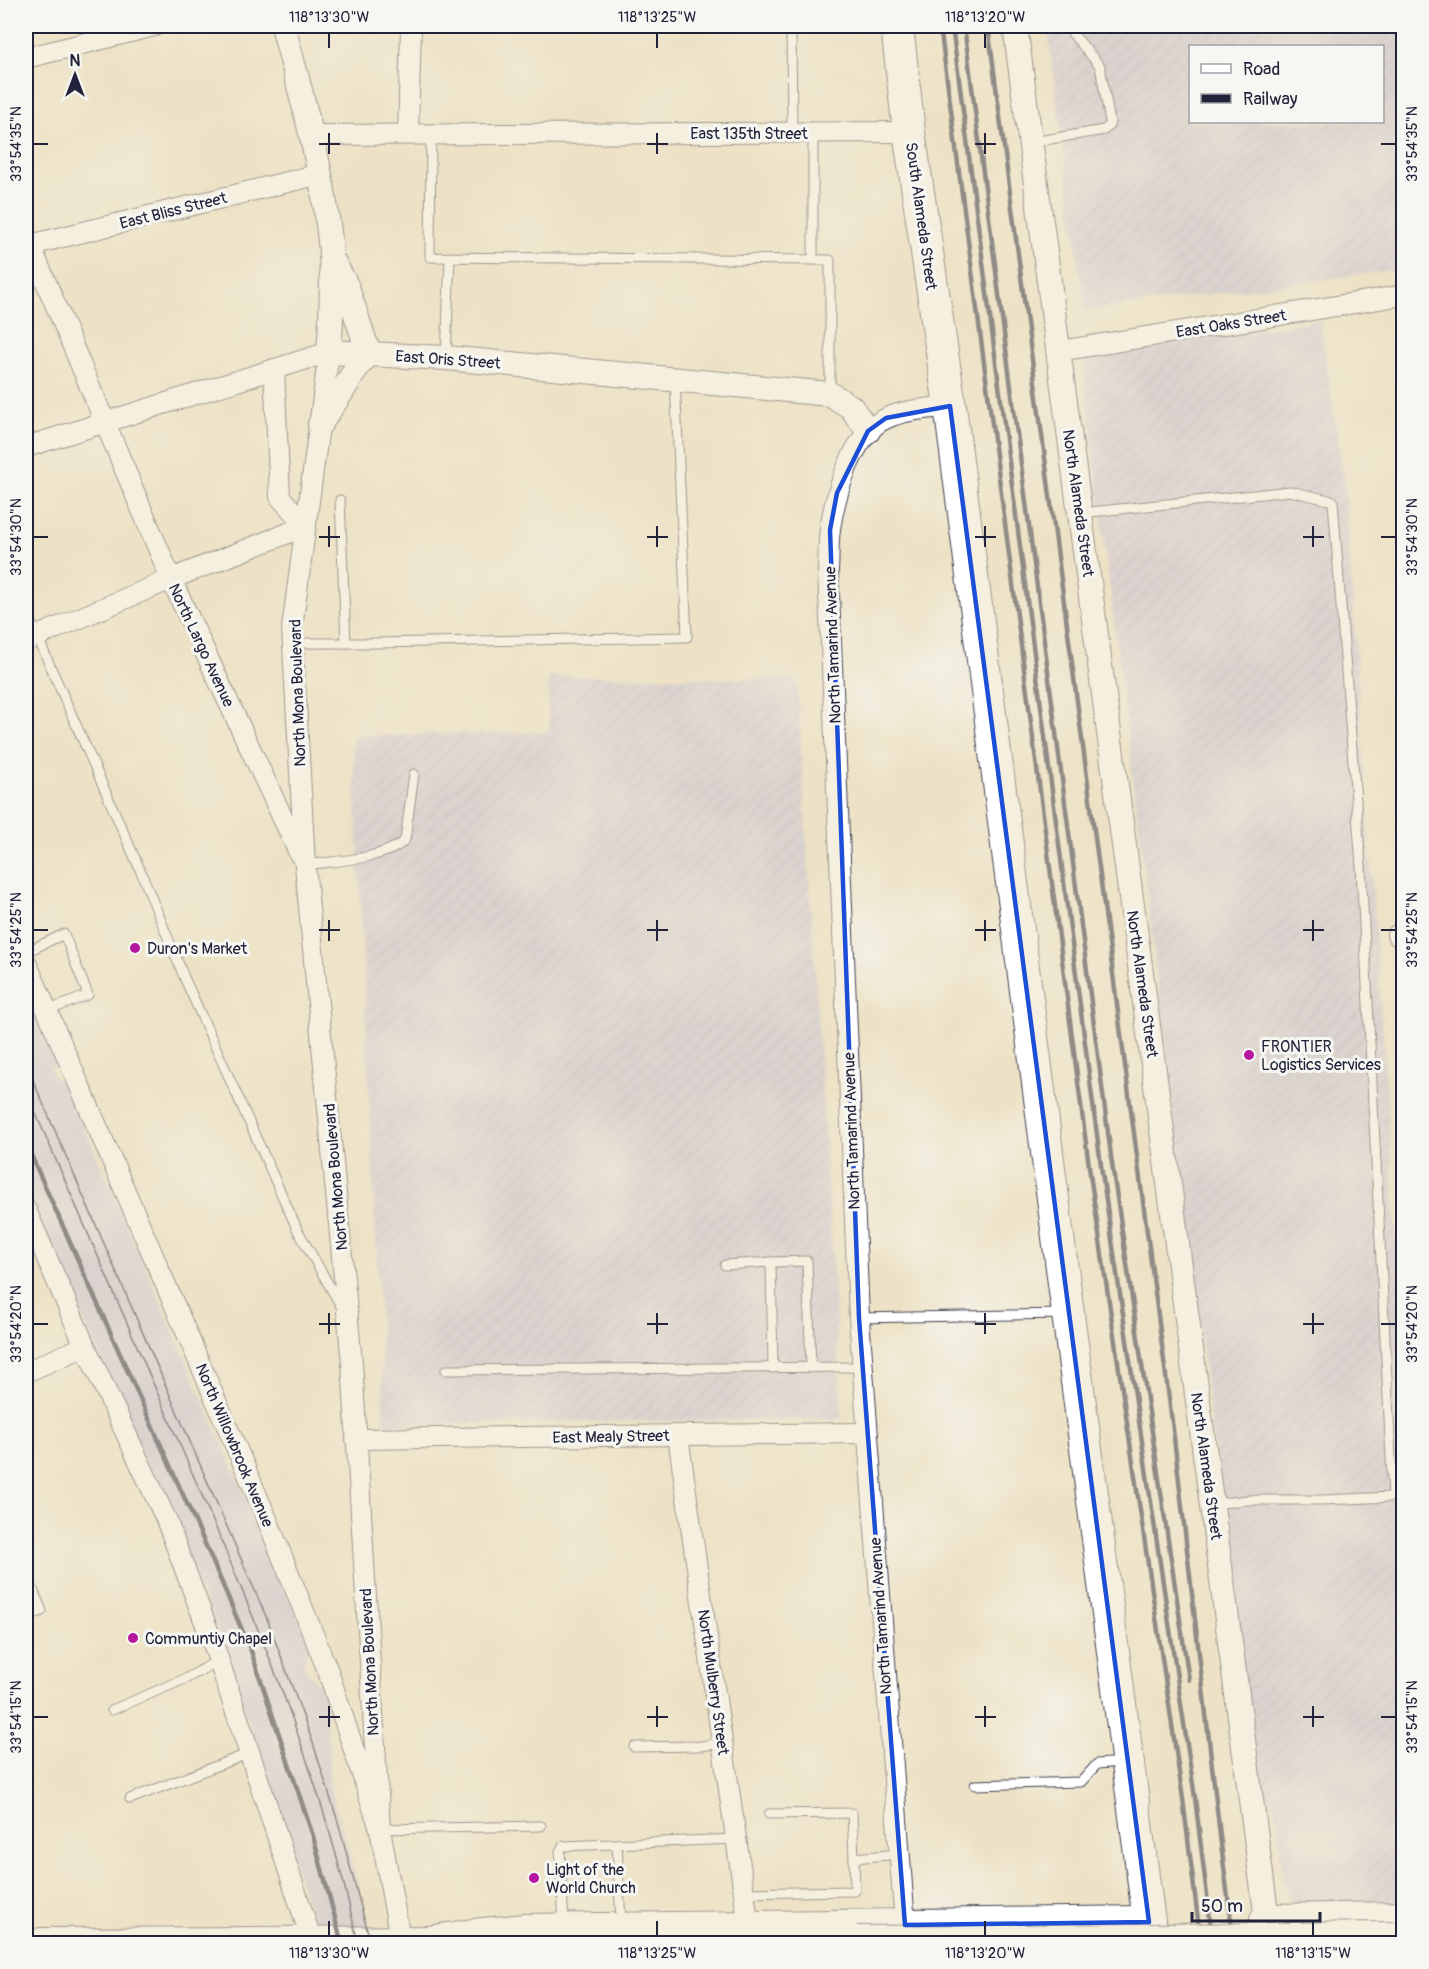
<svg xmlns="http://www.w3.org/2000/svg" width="1429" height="1969" font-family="Pangolin,sans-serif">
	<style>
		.industrial { fill: url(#industrial-furrows); fill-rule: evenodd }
		.railway { fill: #c5c0da }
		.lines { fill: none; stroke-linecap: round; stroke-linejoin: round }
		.service-casing { stroke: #403f50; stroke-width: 11 }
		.minor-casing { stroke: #403f50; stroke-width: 22 }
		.tertiary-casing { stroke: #403f50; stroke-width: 26 }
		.primary-casing { stroke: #403f50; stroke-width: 34 }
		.service { stroke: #fff; stroke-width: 9 }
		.minor { stroke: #fff; stroke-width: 20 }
		.tertiary { stroke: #fff; stroke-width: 24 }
		.primary { stroke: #fff; stroke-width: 32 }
		.tram { stroke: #22223b; stroke-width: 1.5 }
		.rail { stroke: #22223b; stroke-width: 4.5 }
		.primary-bridge-casing { stroke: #403f50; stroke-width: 34; stroke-linecap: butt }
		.primary-bridge { stroke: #fff; stroke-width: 32 }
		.marked { fill: none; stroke: #1d4ed8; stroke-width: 4.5; stroke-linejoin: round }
		.ticks { fill: none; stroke: #22223b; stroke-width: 2 }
		.poi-dot { fill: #b5179e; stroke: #f6f6f2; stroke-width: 2 }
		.labels { text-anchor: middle; stroke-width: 6; stroke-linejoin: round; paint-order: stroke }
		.street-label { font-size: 16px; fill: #22223b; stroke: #f6f6f2 }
		.poi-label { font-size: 16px; fill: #22223b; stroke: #f6f6f2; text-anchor: start }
		.neatline { fill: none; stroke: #22223b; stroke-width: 2 }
		.ticks-label { font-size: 15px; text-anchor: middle; fill: #22223b }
	</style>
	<defs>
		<pattern id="industrial-furrows" width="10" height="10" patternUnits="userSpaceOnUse" patternTransform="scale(1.5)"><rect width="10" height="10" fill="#c5c0da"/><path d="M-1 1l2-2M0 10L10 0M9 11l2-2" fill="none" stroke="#a9a5bc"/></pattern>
	</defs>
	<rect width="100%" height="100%" fill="#f6f6f2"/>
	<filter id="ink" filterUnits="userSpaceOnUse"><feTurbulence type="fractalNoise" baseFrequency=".0167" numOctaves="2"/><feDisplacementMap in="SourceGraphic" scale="12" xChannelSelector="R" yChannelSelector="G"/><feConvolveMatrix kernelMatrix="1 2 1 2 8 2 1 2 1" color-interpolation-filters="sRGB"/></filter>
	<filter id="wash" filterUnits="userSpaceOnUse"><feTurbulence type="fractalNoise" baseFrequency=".008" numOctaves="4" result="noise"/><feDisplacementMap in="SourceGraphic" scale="24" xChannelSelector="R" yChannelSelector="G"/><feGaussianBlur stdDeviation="1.35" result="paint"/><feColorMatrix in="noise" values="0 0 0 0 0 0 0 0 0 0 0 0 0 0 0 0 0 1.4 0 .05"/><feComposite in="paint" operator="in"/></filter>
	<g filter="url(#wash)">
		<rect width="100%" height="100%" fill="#ede2c5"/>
		<g class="industrial">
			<path d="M1047,26H1403V269L1085,311ZM1190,46H1382V122H1190Z"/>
			<polygon points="1320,320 1344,479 1403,1324 1403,1906 1299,1909 1291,1902 1283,1883 1277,1813 1253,1775 1082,356"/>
			<polygon points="548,676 797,679 842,1419 384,1424 353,736 549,732"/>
		</g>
		<polygon class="railway" points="26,993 57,1065 50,1068 53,1076 66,1086 309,1642 303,1667 326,1691 330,1787 374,1943 320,1943 221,1638 26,1189"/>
	</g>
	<g filter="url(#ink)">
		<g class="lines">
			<g class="service-casing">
				<g id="service">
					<polyline points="791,26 792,133"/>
					<polyline points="813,133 813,260"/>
					<polyline points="431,134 430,257 830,260 830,392"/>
					<polyline points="1032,142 1104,130 1109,126 1110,122 1100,66 1072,33 1068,26"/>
					<polyline points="446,356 450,257"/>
					<polyline points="340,500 346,643"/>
					<polyline points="1081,513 1290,491 1333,501 1361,866 1393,1497 1322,1500 1248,1500 1212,1504"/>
					<polyline points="26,611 141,872 184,977 298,1231 341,1306"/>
					<polyline points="293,643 376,643 687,637 675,380"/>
					<path d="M305,865C332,861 385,860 405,840L414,774"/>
					<polyline points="26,952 64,934 88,995 47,1011"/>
					<polyline points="725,1265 771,1262"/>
					<polyline points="859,1318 1063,1314"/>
					<polyline points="773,1368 771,1262 807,1261 811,1368"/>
					<polyline points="446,1370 862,1367"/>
					<polyline points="26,1573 42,1611 26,1618"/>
					<polyline points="112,1710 187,1678 219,1660"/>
					<polyline points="634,1747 701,1746 722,1743"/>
					<polyline points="975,1785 1081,1782 1097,1764 1122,1762"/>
					<polyline points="130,1799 250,1753"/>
					<polyline points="769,1814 852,1813 854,1858 899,1854"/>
					<polyline points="380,1829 541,1826"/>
					<polyline points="617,1844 621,1924"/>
					<polyline points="744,1893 855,1891 854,1858"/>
					<polyline points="564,1924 560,1851 563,1846 736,1839"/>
				</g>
			</g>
			<g class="minor-casing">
				<g id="minor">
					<polyline points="26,58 154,26"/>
					<polyline points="408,134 411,26"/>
					<polyline points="311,135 909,132"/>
					<polyline points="26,235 171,579 300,855"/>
					<polyline points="26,246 320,174"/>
					<polyline points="1059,351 1404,295"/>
					<polyline points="26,447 329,352 292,628 305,865 352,1363 380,1829"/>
					<polyline points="26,641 171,579 306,526 280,497 274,369"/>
					<polyline points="1397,935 1404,934"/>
					<polyline points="26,962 265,1514 328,1671 380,1829 401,1944"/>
					<polyline points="26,1210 85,1346 166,1519 215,1649 313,1944"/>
					<polyline points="26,1372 85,1346"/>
					<polyline points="678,1436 749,1928"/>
					<polyline points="356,1439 866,1433"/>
					<path d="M905,1925L859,1318L828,570C829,557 828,542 830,529C835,495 853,432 887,418C906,409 930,409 950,406"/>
				</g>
			</g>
			<g class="tertiary-casing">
				<g id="tertiary">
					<path d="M283,26C301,94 321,162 329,232C334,271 332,312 329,352L446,358L830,394L851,407L868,431"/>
					<polyline points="1015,26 1269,1935"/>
					<polyline points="320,424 341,393 358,366 369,354 346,285 334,263"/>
				</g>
			</g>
			<g class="primary-casing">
				<g id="primary">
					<polyline points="897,26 909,132 950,406 1068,1314 1152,1944"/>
					<polyline points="1266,1920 1404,1918"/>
					<polyline points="429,1942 473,1935 525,1930 1149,1922"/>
					<polyline points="41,1944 451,1942"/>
				</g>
			</g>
			<use href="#service" class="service"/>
			<use href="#minor" class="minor"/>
			<use href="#tertiary" class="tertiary"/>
			<use href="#primary" class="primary"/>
			<g class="tram">
				<polyline points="26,1064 268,1621 313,1743 338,1822 371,1944"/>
				<path d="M26,1091C78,1212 131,1333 184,1454C253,1612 322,1774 358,1944"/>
			</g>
			<g class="rail">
				<polyline points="940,26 1090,1174 1183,1799 1201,1944"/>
				<polyline points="952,26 1102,1173 1195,1798 1213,1944"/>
				<polyline points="964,26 1113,1171 1189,1680"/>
				<polyline points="988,26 1173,1429 1221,1844 1234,1944"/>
				<polyline points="26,1144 210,1555 251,1651 313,1836 342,1944"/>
			</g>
			<g class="primary-bridge-casing">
				<polyline id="primary-bridge" points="857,1942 1404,1938"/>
			</g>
			<use href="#primary-bridge" class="primary-bridge"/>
		</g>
	</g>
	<path d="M0 0H1429V1969H0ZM950,406L1149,1922L905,1925L859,1318L830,530L837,493L868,431L886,418Z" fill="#ede2c5" fill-opacity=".55" fill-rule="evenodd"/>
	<path class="marked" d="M950,406L1149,1922L905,1925L859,1318L830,530L837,493L868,431L886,418Z"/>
	<path class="ticks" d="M329,33V48M657,33V48M985,33V48M329,133V154M657,133V154M985,133V154M33,144H48M319,144H340M647,144H668M975,144H996M1381,144H1396M329,526V547M657,526V547M985,526V547M1313,526V547M33,537H48M319,537H340M647,537H668M975,537H996M1303,537H1324M1381,537H1396M329,920V941M657,920V941M985,920V941M1313,920V941M33,930H48M319,930H340M647,930H668M975,930H996M1303,930H1324M1381,930H1396M329,1313V1334M657,1313V1334M985,1313V1334M1313,1313V1334M33,1324H48M319,1324H340M647,1324H668M975,1324H996M1303,1324H1324M1381,1324H1396M329,1706V1727M657,1706V1727M985,1706V1727M1313,1706V1727M33,1717H48M319,1717H340M647,1717H668M975,1717H996M1303,1717H1324M1381,1717H1396M329,1921V1936M657,1921V1936M985,1921V1936M1313,1921V1936"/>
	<g class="poi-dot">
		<circle cx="135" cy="948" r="6"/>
		<circle cx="1249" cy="1055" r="6"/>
		<circle cx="133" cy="1638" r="6"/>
		<circle cx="534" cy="1878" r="6"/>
	</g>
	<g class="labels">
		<g class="street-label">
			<text x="749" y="139">East 135th Street</text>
			<text transform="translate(173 210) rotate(-14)" y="6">East Bliss Street</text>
			<text transform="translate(922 216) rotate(82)" y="6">South Alameda Street</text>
			<text transform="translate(1231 323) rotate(-9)" y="6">East Oaks Street</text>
			<text transform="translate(448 359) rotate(4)" y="6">East Oris Street</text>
			<text transform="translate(1079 503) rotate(82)" y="6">North Alameda Street</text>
			<text transform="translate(202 645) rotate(65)" y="6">North Largo Avenue</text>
			<text transform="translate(832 645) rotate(-92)" y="6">North Tamarind Avenue</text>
			<text transform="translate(297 693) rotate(-92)" y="6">North Mona Boulevard</text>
			<text transform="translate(1143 984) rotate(82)" y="6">North Alameda Street</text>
			<text transform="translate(851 1131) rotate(-92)" y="6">North Tamarind Avenue</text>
			<text transform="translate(335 1177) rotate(-95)" y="6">North Mona Boulevard</text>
			<text transform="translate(611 1436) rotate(-1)" y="6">East Mealy Street</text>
			<text transform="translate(235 1445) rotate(67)" y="6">North Willowbrook Avenue</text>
			<text transform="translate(1207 1466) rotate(82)" y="6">North Alameda Street</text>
			<text transform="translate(880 1616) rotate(-94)" y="6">North Tamarind Avenue</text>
			<text transform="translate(369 1662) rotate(-93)" y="6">North Mona Boulevard</text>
			<text transform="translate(714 1682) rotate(82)" y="6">North Mulberry Street</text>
		</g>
		<g class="poi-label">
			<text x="147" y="954">Duron's Market</text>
			<text x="1261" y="1052">FRONTIER<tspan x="1261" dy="18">Logistics Services</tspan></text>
			<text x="145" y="1644">Communtiy Chapel</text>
			<text x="546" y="1875">Light of the<tspan x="546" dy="18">World Church</tspan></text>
		</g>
	</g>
	<rect width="1429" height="1969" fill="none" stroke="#f6f6f2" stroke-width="66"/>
	<rect x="1189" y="45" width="195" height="78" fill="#f6f6f2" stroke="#a1a1a9" stroke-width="1.5"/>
	<rect x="1201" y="64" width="30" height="9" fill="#ffffff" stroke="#a1a1a9" stroke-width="1.5"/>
	<text x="1243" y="75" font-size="18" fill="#22223b">Road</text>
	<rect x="1201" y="94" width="30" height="9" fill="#22223b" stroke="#a1a1a9" stroke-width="1.5"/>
	<text x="1243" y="105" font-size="18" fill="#22223b">Railway</text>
	<g transform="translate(75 75)" stroke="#f6f6f2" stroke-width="4.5" paint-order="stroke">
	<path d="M0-4.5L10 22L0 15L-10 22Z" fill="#22223b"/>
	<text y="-9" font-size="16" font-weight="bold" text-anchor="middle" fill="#22223b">N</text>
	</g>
	<path d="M1192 1912v9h128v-9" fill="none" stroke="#22223b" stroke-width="3"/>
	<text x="1201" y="1912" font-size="18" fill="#22223b" stroke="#f6f6f2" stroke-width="4.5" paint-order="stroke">50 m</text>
	<rect x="33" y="33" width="1363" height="1903" class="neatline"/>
	<g class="ticks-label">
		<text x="329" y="22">118°13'30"W</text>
		<text x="657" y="22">118°13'25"W</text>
		<text x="985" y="22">118°13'20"W</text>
		<text transform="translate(16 144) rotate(-90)" y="5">33°54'35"N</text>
		<text transform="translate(1412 144) rotate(-90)" y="5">33°54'35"N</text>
		<text transform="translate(16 537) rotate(-90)" y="5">33°54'30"N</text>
		<text transform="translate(1412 537) rotate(-90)" y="5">33°54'30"N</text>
		<text transform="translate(16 930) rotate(-90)" y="5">33°54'25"N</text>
		<text transform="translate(1412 930) rotate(-90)" y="5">33°54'25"N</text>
		<text transform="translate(16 1324) rotate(-90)" y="5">33°54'20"N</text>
		<text transform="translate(1412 1324) rotate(-90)" y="5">33°54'20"N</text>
		<text transform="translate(16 1717) rotate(-90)" y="5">33°54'15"N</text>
		<text transform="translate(1412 1717) rotate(-90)" y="5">33°54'15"N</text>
		<text x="329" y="1958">118°13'30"W</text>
		<text x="657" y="1958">118°13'25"W</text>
		<text x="985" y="1958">118°13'20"W</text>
		<text x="1313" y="1958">118°13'15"W</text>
	</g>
</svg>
